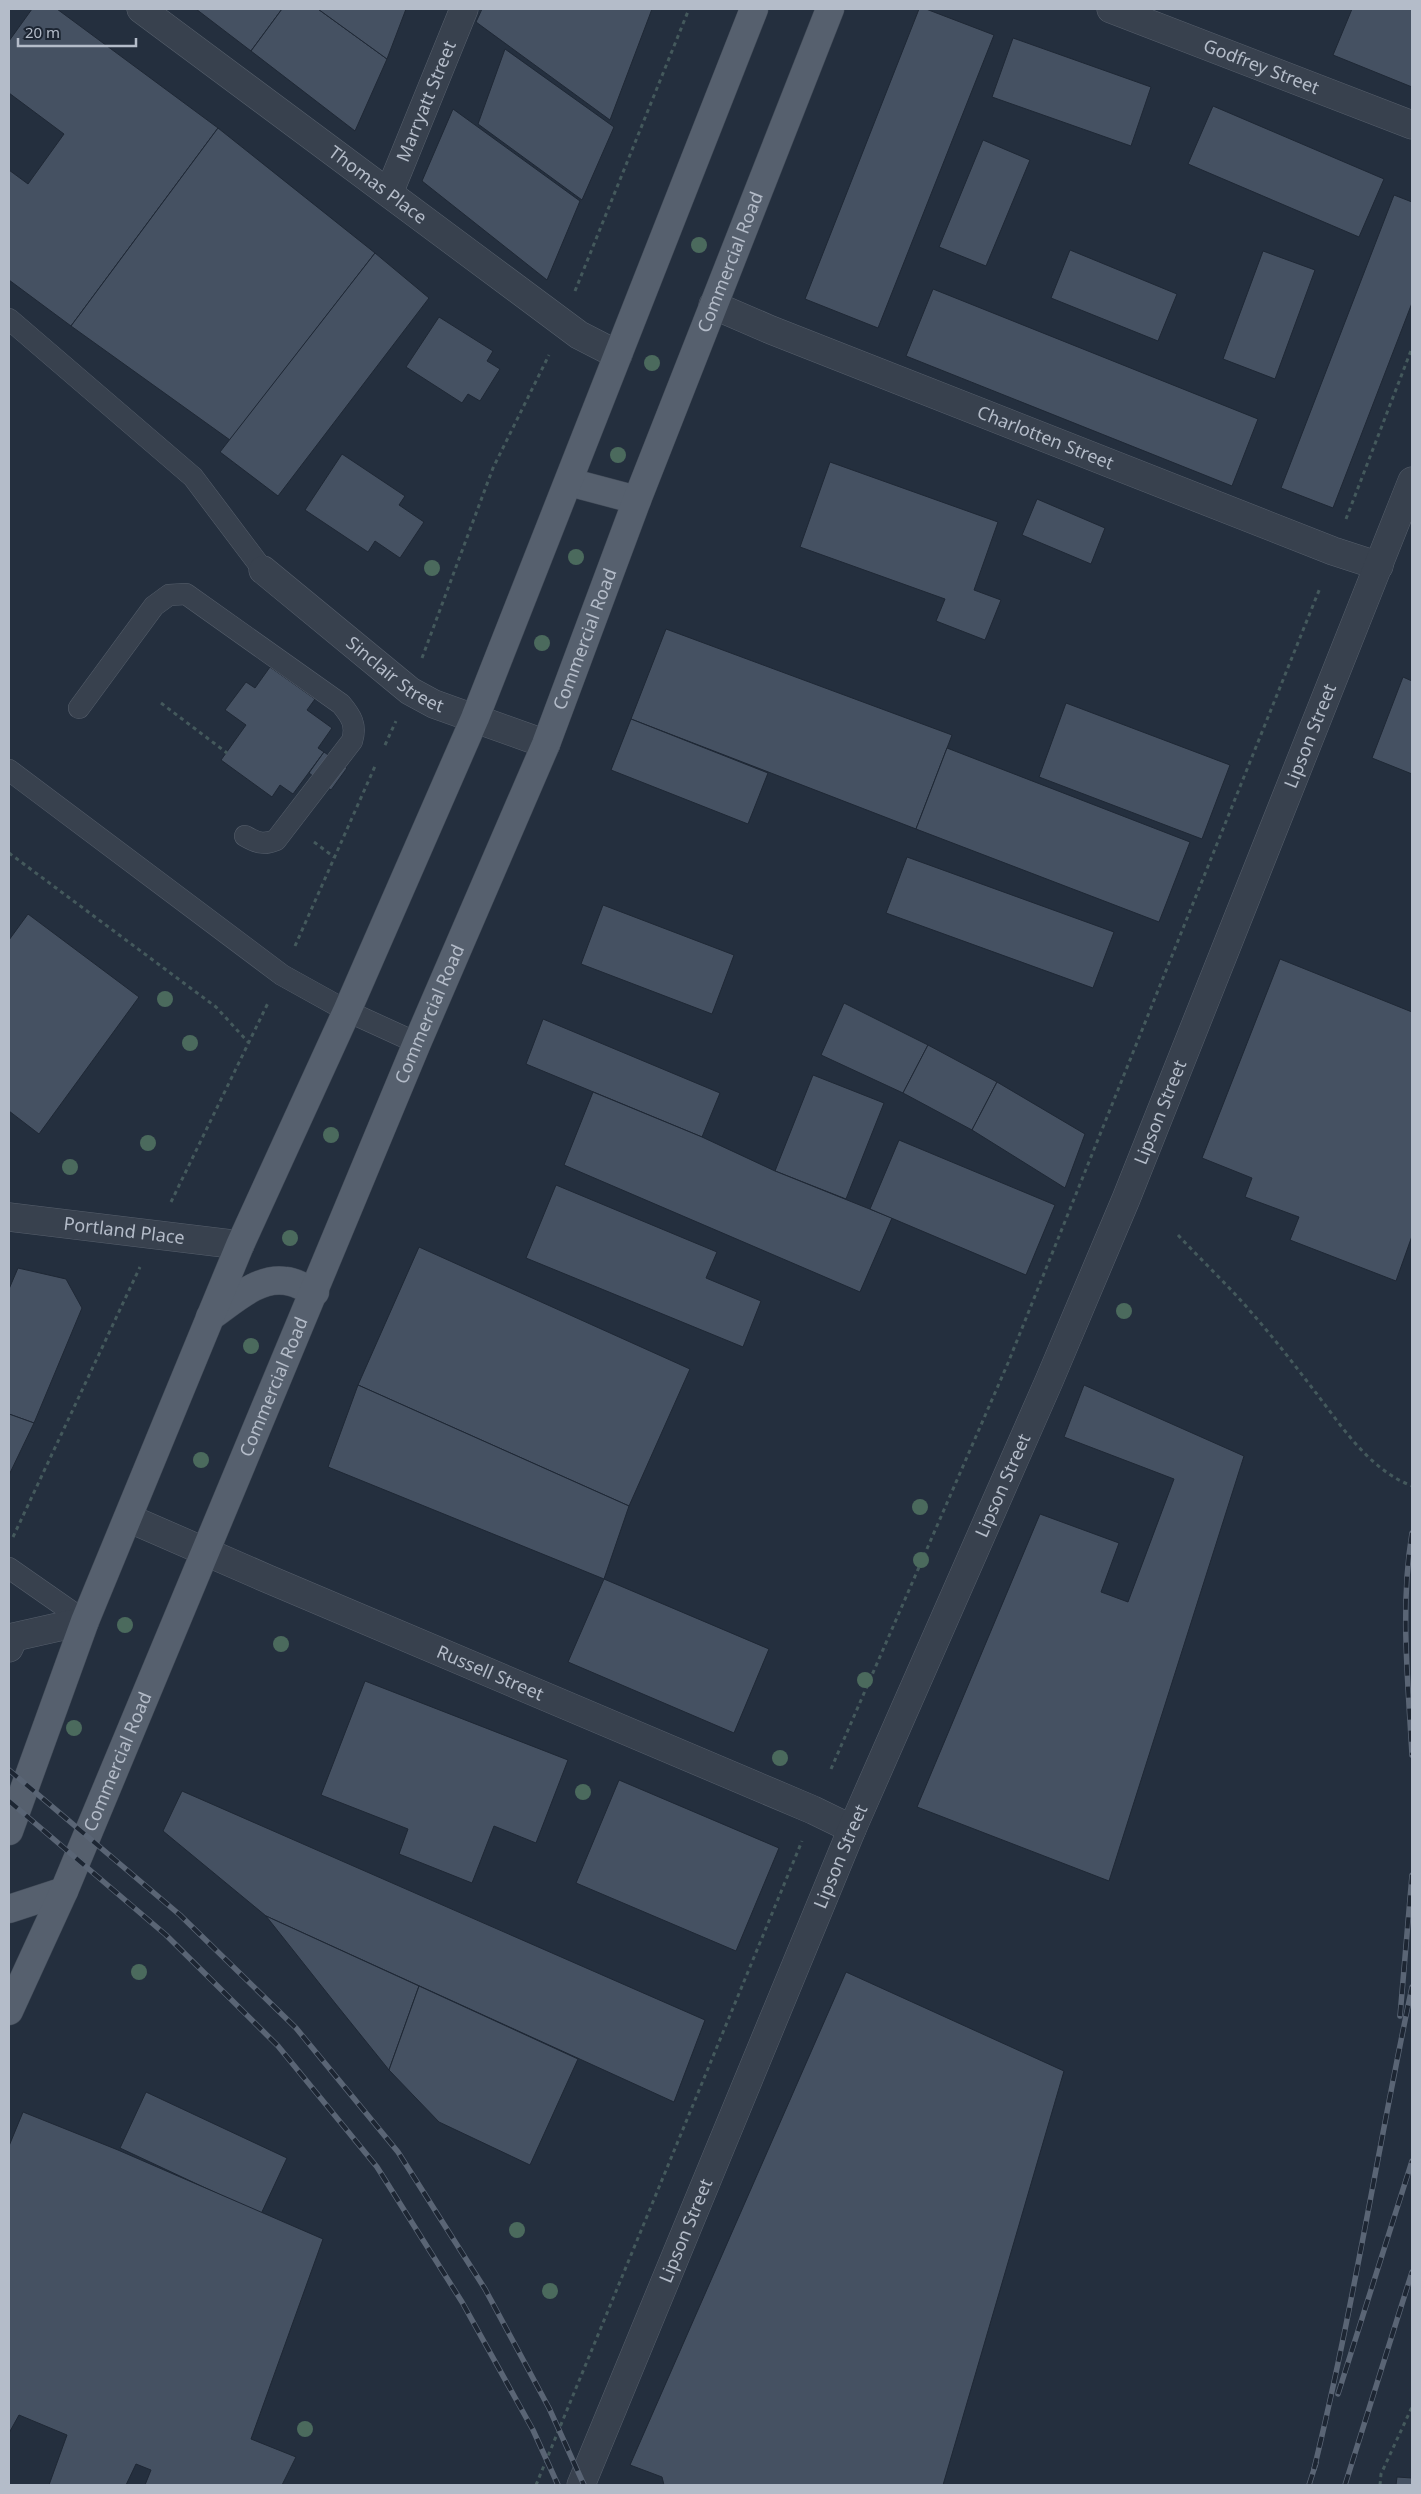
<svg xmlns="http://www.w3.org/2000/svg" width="1421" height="2494" font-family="'Noto Sans',sans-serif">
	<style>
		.building { fill: #455162; stroke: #1f2835 }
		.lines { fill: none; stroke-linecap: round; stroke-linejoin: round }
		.lane-casing { stroke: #565f6c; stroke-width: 22 }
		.street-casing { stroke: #565f6c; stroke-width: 29 }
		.primary-casing { stroke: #414a57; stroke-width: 29 }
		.path { stroke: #44595c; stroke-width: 3; stroke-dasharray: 4 4; stroke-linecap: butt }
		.lane { stroke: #38414e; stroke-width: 21 }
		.street { stroke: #38414e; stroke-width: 28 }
		.primary { stroke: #56606e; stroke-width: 28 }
		.rail-casing { stroke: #5a6575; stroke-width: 5.5 }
		.rail { stroke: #1d2633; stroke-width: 4; stroke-dasharray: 11; stroke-linecap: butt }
		.tree { fill: #4b6a5d }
		.labels { text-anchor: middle; stroke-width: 4.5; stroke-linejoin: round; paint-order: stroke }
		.street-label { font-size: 18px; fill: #b4bcc9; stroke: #1d2633 }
	</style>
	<rect width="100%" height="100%" fill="#242f3e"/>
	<g class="building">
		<polygon points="32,9 57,9 218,128 71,326 9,280 9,170 28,184 64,134 9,93 9,41"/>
		<polygon points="196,9 282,9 251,51"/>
		<polygon points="282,9 318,9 387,59 355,131 251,51"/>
		<polygon points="318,9 406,9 387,59"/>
		<polygon points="482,9 652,9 610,120 476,22"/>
		<polygon points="919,9 926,9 994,35 878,328 805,299"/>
		<polygon points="1352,9 1412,9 1412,87 1333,55"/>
		<polygon points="1013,38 1151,87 1131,146 992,97"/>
		<polygon points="505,49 614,127 582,200 478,124"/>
		<polygon points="1213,106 1384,179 1359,237 1188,164"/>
		<polygon points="453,109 580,201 547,280 422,181"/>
		<polygon points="218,128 375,253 230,440 71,326"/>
		<polygon points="983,140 1030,160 986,266 939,247"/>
		<polygon points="1394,195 1412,202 1412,303 1333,508 1281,488"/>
		<polygon points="1070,250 1177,294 1158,341 1051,298"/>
		<polygon points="1263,251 1315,270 1275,379 1223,359"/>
		<polygon points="375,253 429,298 278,496 220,452"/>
		<polygon points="933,289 1258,419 1232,486 906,356"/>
		<polygon points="439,317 493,351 487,361 500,369 480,401 468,394 462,403 406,367"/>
		<polygon points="342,454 405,496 399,505 424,522 400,558 375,541 368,552 305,510"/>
		<polygon points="830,462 998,522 974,590 1001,600 985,640 936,621 945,599 800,547"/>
		<polygon points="1037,499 1105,528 1091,564 1022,535"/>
		<polygon points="666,629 952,735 916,829 631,719"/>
		<polygon points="270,667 315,699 307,710 332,728 318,748 324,752 293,794 280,785 272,797 221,760 246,725 225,710 246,682 255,688"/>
		<polygon points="1403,677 1412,681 1412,774 1372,758"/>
		<polygon points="1066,703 1230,765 1202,839 1039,777"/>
		<polygon points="631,719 768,773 748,824 611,770"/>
		<polygon points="947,748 1190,842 1159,922 916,829"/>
		<polygon points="324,752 347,768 331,790 309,773"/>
		<polygon points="907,857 1114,932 1093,988 886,913"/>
		<polygon points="603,905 734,955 712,1014 581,964"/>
		<polygon points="28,914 139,997 39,1134 9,1111 9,940"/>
		<polygon points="1280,959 1412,1012 1412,1236 1396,1281 1290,1240 1299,1217 1245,1197 1252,1178 1202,1158"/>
		<polygon points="844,1003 928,1045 903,1093 821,1055"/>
		<polygon points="543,1019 720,1093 702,1137 526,1064"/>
		<polygon points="928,1045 997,1082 972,1130 903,1093"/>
		<polygon points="813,1075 884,1103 846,1199 775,1171"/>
		<polygon points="997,1082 1085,1134 1065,1188 972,1130"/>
		<polygon points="593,1092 702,1137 775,1171 892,1218 860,1292 564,1165"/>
		<polygon points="899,1140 1055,1205 1026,1275 870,1209"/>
		<polygon points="556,1185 717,1252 706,1278 761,1301 743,1347 526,1258"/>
		<polygon points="419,1247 690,1369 629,1506 358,1385"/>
		<polygon points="18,1268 66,1279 82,1308 34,1423 9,1414 9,1289"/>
		<polygon points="358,1385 629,1506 604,1579 328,1467"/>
		<polygon points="1084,1385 1244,1456 1109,1881 917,1807 1040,1514 1119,1543 1101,1592 1128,1602 1174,1479 1064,1437"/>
		<polygon points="9,1414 34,1423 9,1475"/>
		<polygon points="604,1579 769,1649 734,1733 568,1662"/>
		<polygon points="365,1681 568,1760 536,1843 494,1826 472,1883 399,1854 408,1829 321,1795"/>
		<polygon points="619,1780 779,1848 736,1951 576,1883"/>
		<polygon points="182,1791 705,2020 674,2102 266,1916 163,1831"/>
		<polygon points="266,1916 419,1986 389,2070 335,2003"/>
		<polygon points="846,1972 1064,2071 943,2485 664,2485 662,2477 630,2465"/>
		<polygon points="419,1986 578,2059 530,2165 439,2122 389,2070"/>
		<polygon points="146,2092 287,2158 261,2214 120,2148"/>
		<polygon points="23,2112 118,2150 323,2239 251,2439 296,2457 282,2485 145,2485 151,2470 136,2464 126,2485 49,2485 67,2435 19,2415 9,2433 9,2146"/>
		<polygon points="1397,2477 1412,2478 1412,2485 1396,2485"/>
	</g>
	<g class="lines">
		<g class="lane-casing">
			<g id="lane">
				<polyline points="9,319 193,477 263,570"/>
				<path d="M79,708L154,606L169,595L186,594L341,704C351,716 357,725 352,741L276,840C264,845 257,843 245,836"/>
				<polyline points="9,770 282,975 347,1011 417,1043"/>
				<polyline points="9,1568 85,1621"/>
			</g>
		</g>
		<g class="street-casing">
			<g id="street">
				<path id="s1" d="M141,9L579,335L618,355"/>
				<path id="s2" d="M1111,9L1412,125"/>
				<path id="s3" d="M389,193L464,9"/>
				<path id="s4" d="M713,305L771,330L1333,551L1379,566"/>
				<path id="s5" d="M263,570L410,691L434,704L546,744"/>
				<path id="s6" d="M9,1217L240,1245"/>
				<path id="s7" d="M128,1518L268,1579L813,1810L852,1829"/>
				<polyline points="9,1648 14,1637 85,1621"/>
				<path id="s8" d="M581,2485L852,1829L1049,1381L1126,1199L1412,481"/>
			</g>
		</g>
		<g class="primary-casing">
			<g id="primary">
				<polyline points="569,482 637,500"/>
				<path d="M210,1317C231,1303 258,1276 286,1281C296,1282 305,1288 315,1292"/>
				<polyline points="9,1831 85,1621 240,1245 347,1011 475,718 754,9"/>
				<polyline points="9,1909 64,1891"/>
				<path id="s9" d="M9,2011L64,1891L417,1043L546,744L637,500L830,9"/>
			</g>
		</g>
		<g class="path">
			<polyline points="575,291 689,9"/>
			<polyline points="1346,519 1412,348"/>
			<polyline points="422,658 493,468 549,355"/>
			<polyline points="161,703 227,753"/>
			<polyline points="385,745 396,721"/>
			<polyline points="314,842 334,857"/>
			<polyline points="9,853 216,1007 248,1042"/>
			<polyline points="295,946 376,764"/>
			<polyline points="171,1202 268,1003"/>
			<path d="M1178,1235C1202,1261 1228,1285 1251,1312C1273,1337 1293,1363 1313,1389C1341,1425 1368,1469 1412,1486"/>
			<polyline points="13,1537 140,1267"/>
			<polyline points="831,1769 1008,1363 1320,588"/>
			<polyline points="536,2485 802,1841"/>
			<polyline points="1380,2485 1381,2474 1412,2407"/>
		</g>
		<use href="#lane" class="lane"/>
		<use href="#street" class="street"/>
		<use href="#primary" class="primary"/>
		<g class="rail-casing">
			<g id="rail">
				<path d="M1412,1533C1400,1606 1408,1681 1412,1755"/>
				<polyline points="9,1770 180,1915 296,2028 398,2152 485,2289 549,2408 584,2485"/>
				<polyline points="9,1801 166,1935 278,2046 377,2167 462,2302 533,2430 558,2485"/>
				<polyline points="1400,2016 1412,1875"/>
				<polyline points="1338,2394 1412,2161"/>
				<path d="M1314,2469C1353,2310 1378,2147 1412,1987"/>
				<polyline points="1309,2485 1316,2463"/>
				<polyline points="1345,2485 1412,2272"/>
			</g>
		</g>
		<use href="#rail" class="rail"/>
	</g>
	<g class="tree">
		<circle cx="699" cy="245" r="8"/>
		<circle cx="652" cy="363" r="8"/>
		<circle cx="618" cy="455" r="8"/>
		<circle cx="576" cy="557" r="8"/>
		<circle cx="432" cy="568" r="8"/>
		<circle cx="542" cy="643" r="8"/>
		<circle cx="165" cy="999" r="8"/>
		<circle cx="190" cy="1043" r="8"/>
		<circle cx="331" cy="1135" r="8"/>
		<circle cx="148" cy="1143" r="8"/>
		<circle cx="70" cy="1167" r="8"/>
		<circle cx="290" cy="1238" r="8"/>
		<circle cx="1124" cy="1311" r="8"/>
		<circle cx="251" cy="1346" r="8"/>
		<circle cx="201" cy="1460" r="8"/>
		<circle cx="920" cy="1507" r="8"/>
		<circle cx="921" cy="1560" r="8"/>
		<circle cx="125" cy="1625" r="8"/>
		<circle cx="281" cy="1644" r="8"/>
		<circle cx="865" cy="1680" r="8"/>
		<circle cx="74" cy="1728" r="8"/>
		<circle cx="780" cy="1758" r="8"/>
		<circle cx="583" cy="1792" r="8"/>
		<circle cx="139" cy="1972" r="8"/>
		<circle cx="517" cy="2230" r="8"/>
		<circle cx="550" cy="2291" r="8"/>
		<circle cx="305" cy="2429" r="8"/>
	</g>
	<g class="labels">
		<g class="street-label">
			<text dy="6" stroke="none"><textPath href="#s2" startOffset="161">Godfrey Street</textPath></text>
			<text dy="6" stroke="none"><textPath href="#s3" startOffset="99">Marryatt Street</textPath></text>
			<text dy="6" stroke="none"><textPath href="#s1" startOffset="295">Thomas Place</textPath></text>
			<text dy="6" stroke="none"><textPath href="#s9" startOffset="1892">Commercial Road</textPath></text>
			<text dy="6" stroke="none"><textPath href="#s4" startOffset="358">Charlotten Street</textPath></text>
			<text dy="6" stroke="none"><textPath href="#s9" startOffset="1488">Commercial Road</textPath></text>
			<text dy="6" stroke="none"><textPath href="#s5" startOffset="169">Sinclair Street</textPath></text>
			<text dy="6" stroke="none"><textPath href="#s8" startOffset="1895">Lipson Street</textPath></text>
			<text dy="6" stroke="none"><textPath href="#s9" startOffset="1082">Commercial Road</textPath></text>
			<text dy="6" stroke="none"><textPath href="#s8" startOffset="1490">Lipson Street</textPath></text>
			<text dy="6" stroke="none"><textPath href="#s6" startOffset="116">Portland Place</textPath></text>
			<text dy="6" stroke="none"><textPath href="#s9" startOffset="678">Commercial Road</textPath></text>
			<text dy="6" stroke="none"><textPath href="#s8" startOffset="1085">Lipson Street</textPath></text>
			<text dy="6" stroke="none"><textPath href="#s7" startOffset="394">Russell Street</textPath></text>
			<text dy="6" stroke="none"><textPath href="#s9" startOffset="272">Commercial Road</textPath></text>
			<text dy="6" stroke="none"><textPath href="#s8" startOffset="680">Lipson Street</textPath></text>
			<text dy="6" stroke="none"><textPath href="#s8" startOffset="275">Lipson Street</textPath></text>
		</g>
	</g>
	<rect width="1421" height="2494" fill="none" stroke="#b4bcc9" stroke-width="20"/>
	<path d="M18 38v8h118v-8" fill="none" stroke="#b4bcc9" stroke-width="2.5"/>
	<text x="25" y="38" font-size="15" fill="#b4bcc9" stroke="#1d2633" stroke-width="4" paint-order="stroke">20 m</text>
</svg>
